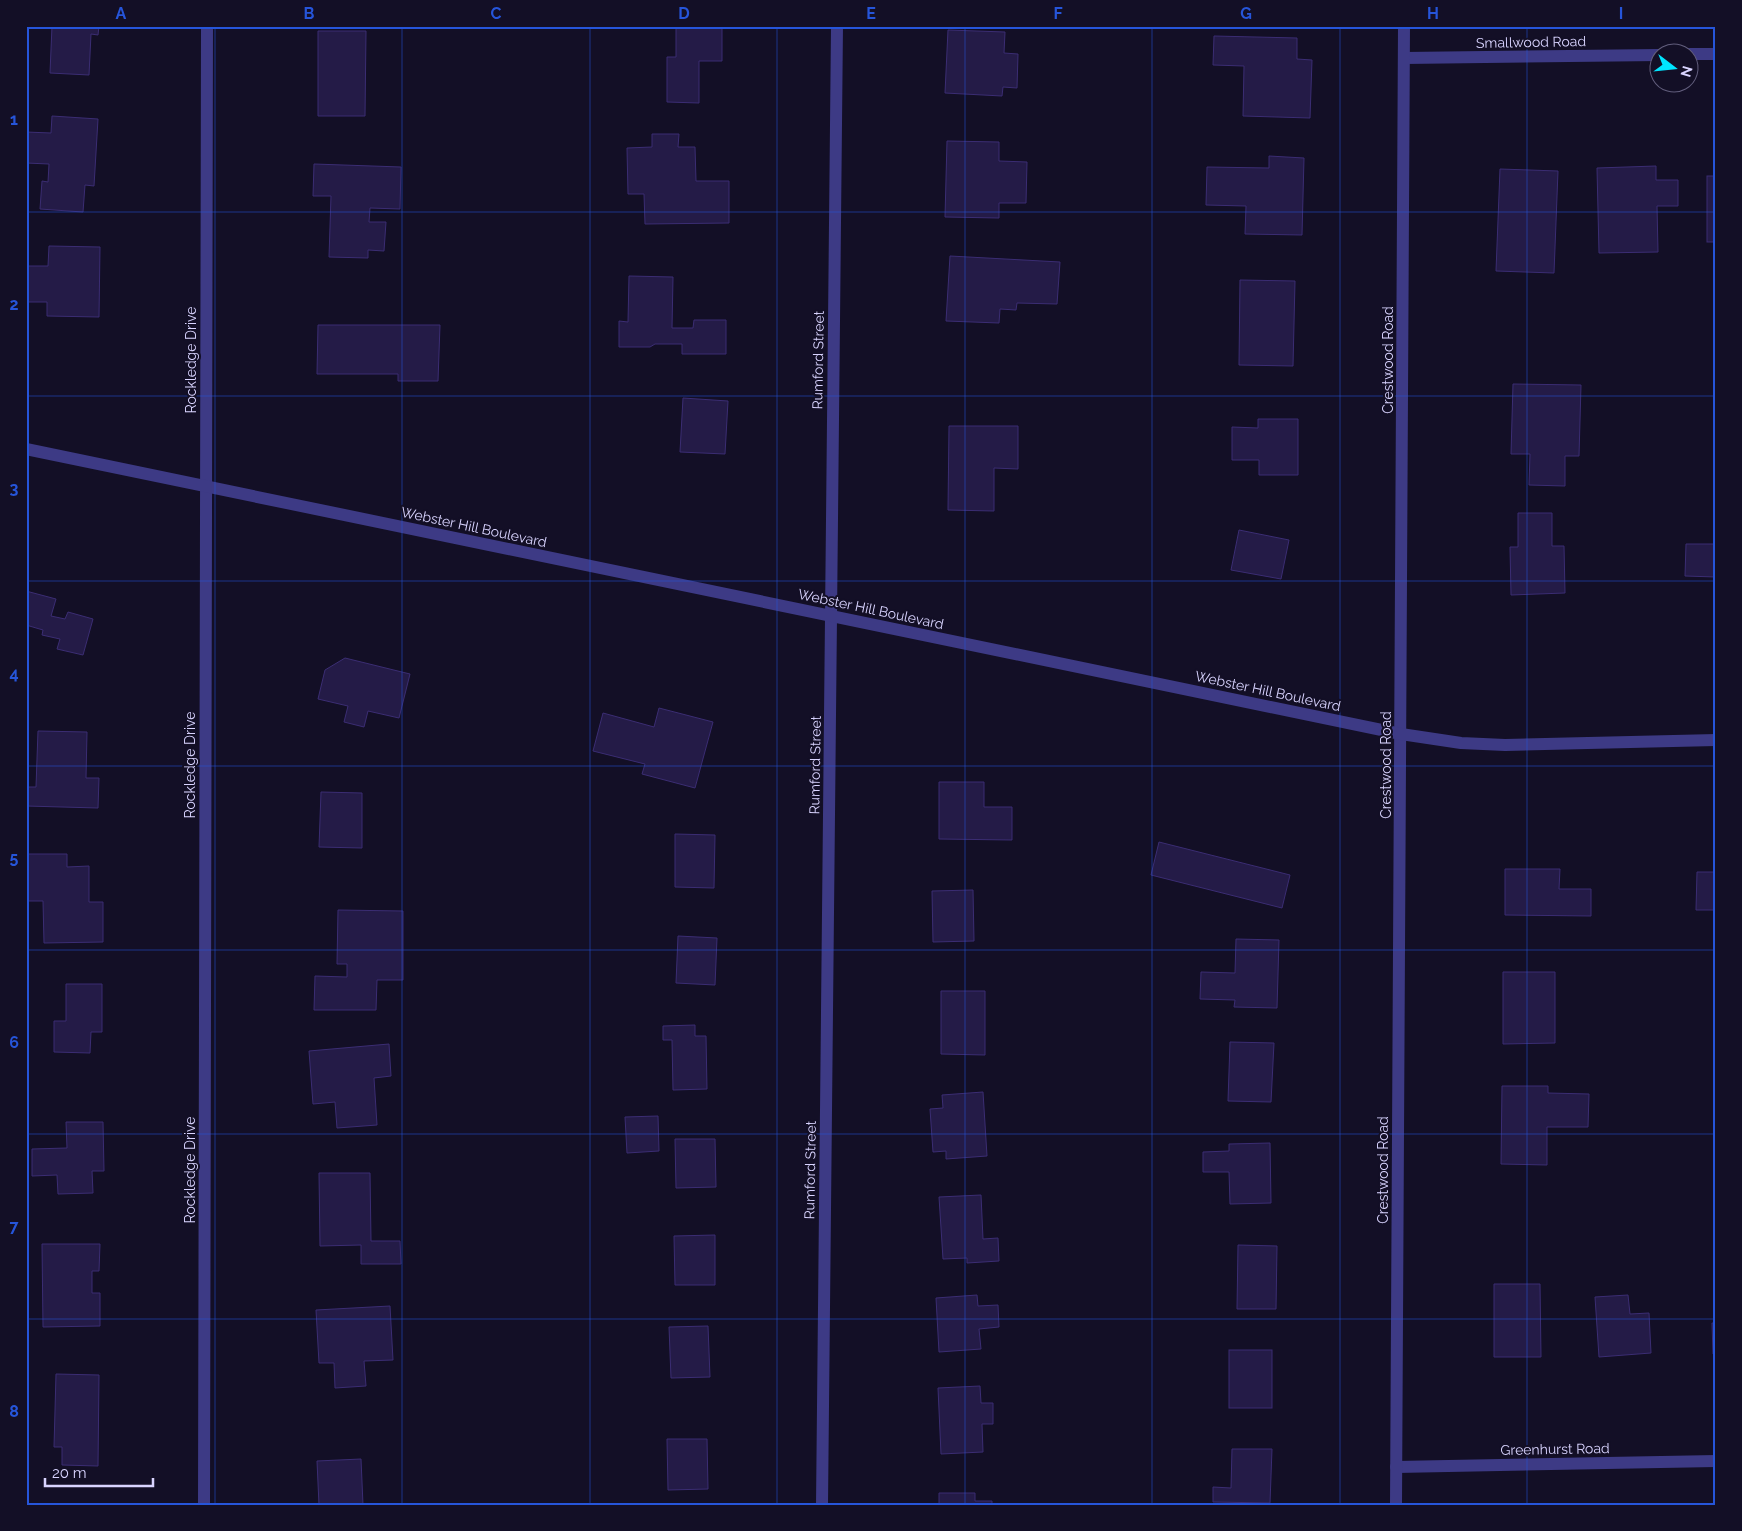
<svg xmlns="http://www.w3.org/2000/svg" width="1742" height="1531" font-family="Raleway,sans-serif">
	<style>
		.building { fill: #241b47; stroke: #3b2d73 }
		.lines { fill: none; stroke-linecap: round; stroke-linejoin: round }
		.minor { stroke: #3d3a85; stroke-width: 12 }
		.tertiary { stroke: #3d3a85; stroke-width: 12 }
		.grid { fill: none; stroke: #2655da; stroke-width: 1; stroke-opacity: 0.55 }
		.labels { text-anchor: middle; stroke-width: 4; stroke-linejoin: round; paint-order: stroke }
		.street-label { font-size: 14px; fill: #d9d4ff; stroke: #130f26 }
		.neatline { fill: none; stroke: #2655da; stroke-width: 2 }
		.grid-label { font-size: 16px; text-anchor: middle; font-weight: bold; fill: #2655da }
	</style>
	<rect width="100%" height="100%" fill="#130f26"/>
	<g class="building">
		<polygon points="52,26 99,26 98,35 91,34 89,75 50,73"/>
		<polygon points="676,26 722,26 722,61 699,61 699,103 667,102 667,57 676,57"/>
		<polygon points="948,30 1005,32 1004,53 1018,54 1017,88 1003,87 1002,96 945,93"/>
		<polygon points="318,31 366,31 365,116 318,116"/>
		<polygon points="1214,36 1297,38 1297,59 1312,60 1310,118 1243,116 1244,66 1213,65"/>
		<polygon points="52,116 98,119 94,186 85,185 83,212 40,209 42,181 48,182 49,164 26,163 26,132 51,133"/>
		<polygon points="652,134 679,134 678,147 695,147 696,181 729,181 729,223 645,224 644,194 628,194 627,148 652,147"/>
		<polygon points="947,141 999,142 999,161 1027,162 1026,203 999,203 999,218 945,217"/>
		<polygon points="1269,156 1304,158 1302,235 1245,234 1246,206 1206,205 1207,167 1269,168"/>
		<polygon points="314,164 401,167 400,209 370,208 369,222 386,222 384,251 368,250 368,258 329,257 331,196 313,196"/>
		<polygon points="1656,166 1656,180 1678,180 1678,206 1657,206 1658,252 1599,253 1597,168"/>
		<polygon points="1500,169 1558,171 1554,273 1496,271"/>
		<rect x="1707" y="176" width="9" height="66"/>
		<polygon points="49,246 100,247 99,317 47,316 47,302 26,302 26,266 48,266"/>
		<polygon points="950,256 1060,262 1057,304 1017,303 1016,310 1000,309 999,323 946,321"/>
		<polygon points="629,276 673,277 672,328 693,328 694,320 726,320 726,354 682,354 682,344 655,344 650,347 619,347 619,321 628,322"/>
		<polygon points="1240,280 1295,281 1293,366 1239,365"/>
		<polygon points="318,325 440,325 438,381 398,381 398,374 317,374"/>
		<polygon points="1513,384 1581,385 1579,456 1565,456 1565,486 1529,485 1530,454 1511,454"/>
		<polygon points="683,398 728,401 725,454 680,452"/>
		<polygon points="1258,419 1298,419 1298,475 1259,475 1259,460 1232,460 1232,427 1258,428"/>
		<polygon points="949,426 1018,426 1018,469 994,468 994,511 948,510"/>
		<polygon points="1518,513 1552,513 1552,546 1564,546 1565,593 1511,595 1510,547 1518,547"/>
		<polygon points="1239,530 1289,540 1281,579 1231,570"/>
		<polygon points="1686,544 1716,544 1716,577 1685,576"/>
		<polygon points="26,591 56,599 51,616 65,619 68,612 93,619 83,655 57,649 60,639 42,635 43,630 26,625"/>
		<polygon points="345,658 410,674 399,718 368,711 364,727 344,722 348,706 318,699 325,670"/>
		<polygon points="659,708 713,722 695,788 642,774 645,764 593,751 603,713 654,727"/>
		<polygon points="38,731 87,732 86,778 99,778 98,808 26,806 26,787 36,787"/>
		<polygon points="939,782 984,782 984,807 1012,807 1012,840 939,839"/>
		<polygon points="321,792 362,793 362,848 319,847"/>
		<polygon points="675,834 715,835 714,888 675,887"/>
		<polygon points="1159,842 1290,875 1282,908 1151,875"/>
		<polygon points="26,854 67,854 67,867 89,866 89,902 103,902 103,942 44,943 43,901 26,901"/>
		<polygon points="1505,869 1560,869 1559,889 1591,889 1591,916 1505,915"/>
		<polygon points="1697,872 1716,872 1716,910 1696,910"/>
		<polygon points="973,890 974,941 933,942 932,891"/>
		<polygon points="338,910 403,911 403,980 377,980 376,1010 314,1010 315,976 347,977 347,964 337,964"/>
		<polygon points="678,936 717,938 715,985 676,983"/>
		<polygon points="1236,939 1279,940 1277,1008 1234,1007 1235,1000 1200,999 1201,972 1235,973"/>
		<polygon points="1503,972 1555,972 1555,1043 1503,1044"/>
		<polygon points="66,984 102,984 102,1032 91,1032 90,1053 54,1052 54,1021 66,1021"/>
		<polygon points="941,991 985,991 985,1055 941,1054"/>
		<polygon points="695,1025 695,1036 706,1036 707,1089 673,1090 672,1040 663,1040 663,1026"/>
		<polygon points="1230,1042 1274,1043 1271,1102 1228,1101"/>
		<polygon points="389,1044 391,1076 374,1078 377,1125 337,1128 335,1102 313,1104 309,1051"/>
		<polygon points="1502,1086 1548,1086 1548,1093 1589,1094 1588,1127 1547,1127 1547,1165 1501,1164"/>
		<polygon points="983,1092 987,1156 946,1159 946,1151 933,1152 930,1109 943,1108 942,1095"/>
		<polygon points="658,1116 659,1151 627,1153 625,1117"/>
		<polygon points="66,1122 103,1122 104,1171 92,1171 93,1193 58,1194 57,1175 32,1176 32,1149 67,1148"/>
		<polygon points="675,1139 715,1139 716,1187 676,1188"/>
		<polygon points="1270,1143 1271,1203 1230,1204 1229,1172 1203,1172 1203,1152 1229,1151 1229,1144"/>
		<polygon points="319,1173 370,1173 371,1241 400,1241 401,1264 361,1264 361,1245 320,1246"/>
		<polygon points="981,1195 983,1239 998,1238 999,1261 967,1263 967,1258 943,1259 939,1197"/>
		<polygon points="715,1235 715,1285 675,1285 674,1236"/>
		<polygon points="42,1244 100,1244 99,1271 92,1271 92,1293 100,1293 100,1326 43,1327"/>
		<polygon points="1238,1245 1277,1246 1276,1309 1237,1309"/>
		<polygon points="1494,1284 1540,1284 1541,1357 1494,1357"/>
		<polygon points="977,1295 978,1306 998,1305 999,1327 979,1329 981,1349 939,1352 936,1298"/>
		<polygon points="1628,1295 1630,1314 1649,1313 1651,1353 1599,1357 1595,1297"/>
		<polygon points="390,1306 393,1360 364,1361 366,1386 335,1388 334,1363 319,1363 316,1310"/>
		<polygon points="1712,1323 1716,1323 1716,1353 1713,1354"/>
		<polygon points="708,1326 710,1377 671,1378 669,1327"/>
		<rect x="1229" y="1350" width="43" height="58"/>
		<polygon points="56,1374 99,1375 98,1466 62,1465 62,1447 54,1447"/>
		<polygon points="980,1386 981,1403 993,1403 993,1424 982,1424 983,1452 941,1454 938,1388"/>
		<polygon points="667,1439 707,1439 708,1489 668,1490"/>
		<polygon points="1232,1449 1272,1449 1270,1503 1213,1502 1213,1487 1231,1488"/>
		<polygon points="361,1459 363,1505 319,1505 317,1461"/>
		<polygon points="939,1493 975,1493 975,1501 992,1501 992,1505 939,1505"/>
	</g>
	<g class="lines">
		<g class="minor">
			<polyline points="1690,54 1716,54"/>
			<polyline points="1404,58 1660,55"/>
			<polyline points="1396,1467 1716,1461"/>
			<polyline points="204,1505 207,26"/>
			<polyline points="822,1505 837,26"/>
			<polyline points="1396,1505 1404,26"/>
		</g>
		<polyline class="tertiary" points="26,449 1401,734 1461,743 1505,745 1716,740"/>
	</g>
	<path class="grid" d="M215,26V1505M402,26V1505M590,26V1505M777,26V1505M965,26V1505M1152,26V1505M1340,26V1505M1527,26V1505M26,212H1716M26,396H1716M26,581H1716M26,766H1716M26,950H1716M26,1134H1716M26,1319H1716"/>
	<g class="labels">
		<g class="street-label">
			<text transform="translate(1531 42) rotate(-1)" y="5">Smallwood Road</text>
			<text transform="translate(191 360) rotate(-90)" y="5">Rockledge Drive</text>
			<text transform="translate(818 360) rotate(-89)" y="5">Rumford Street</text>
			<text transform="translate(1388 360) rotate(-90)" y="5">Crestwood Road</text>
			<text transform="translate(474 527) rotate(12)" y="5">Webster Hill Boulevard</text>
			<text transform="translate(871 609) rotate(12)" y="5">Webster Hill Boulevard</text>
			<text transform="translate(1268 691) rotate(12)" y="5">Webster Hill Boulevard</text>
			<text transform="translate(190 765) rotate(-90)" y="5">Rockledge Drive</text>
			<text transform="translate(815 765) rotate(-89)" y="5">Rumford Street</text>
			<text transform="translate(1386 765) rotate(-90)" y="5">Crestwood Road</text>
			<text transform="translate(190 1170) rotate(-90)" y="5">Rockledge Drive</text>
			<text transform="translate(810 1170) rotate(-89)" y="5">Rumford Street</text>
			<text transform="translate(1383 1170) rotate(-90)" y="5">Crestwood Road</text>
			<text transform="translate(1555 1449) rotate(-1)" y="5">Greenhurst Road</text>
		</g>
	</g>
	<rect width="1742" height="1531" fill="none" stroke="#130f26" stroke-width="55"/>
	<g transform="translate(1674 68) rotate(106)"><circle r="24" fill="#130f26" stroke="#625e7d"/>
	<path d="M0-4L9 19L0 12L-9 19Z" fill="#00e5ff"/>
	<text y="-8" font-size="14" font-weight="bold" text-anchor="middle" fill="#d9d4ff">N</text>
	</g>
	<path d="M45 1478v8h108v-8" fill="none" stroke="#d9d4ff" stroke-width="2.5"/>
	<text x="52" y="1478" font-size="15" fill="#d9d4ff" stroke="#130f26" stroke-width="4" paint-order="stroke">20 m</text>
	<rect x="28" y="28" width="1686" height="1476" class="neatline"/>
	<g class="grid-label">
		<text x="121" y="19">A</text>
		<text x="309" y="19">B</text>
		<text x="496" y="19">C</text>
		<text x="684" y="19">D</text>
		<text x="871" y="19">E</text>
		<text x="1058" y="19">F</text>
		<text x="1246" y="19">G</text>
		<text x="1433" y="19">H</text>
		<text x="1621" y="19">I</text>
		<text x="14" y="125">1</text>
		<text x="14" y="310">2</text>
		<text x="14" y="494">3</text>
		<text x="14" y="679">4</text>
		<text x="14" y="863">5</text>
		<text x="14" y="1048">6</text>
		<text x="14" y="1232">7</text>
		<text x="14" y="1417">8</text>
	</g>
</svg>
